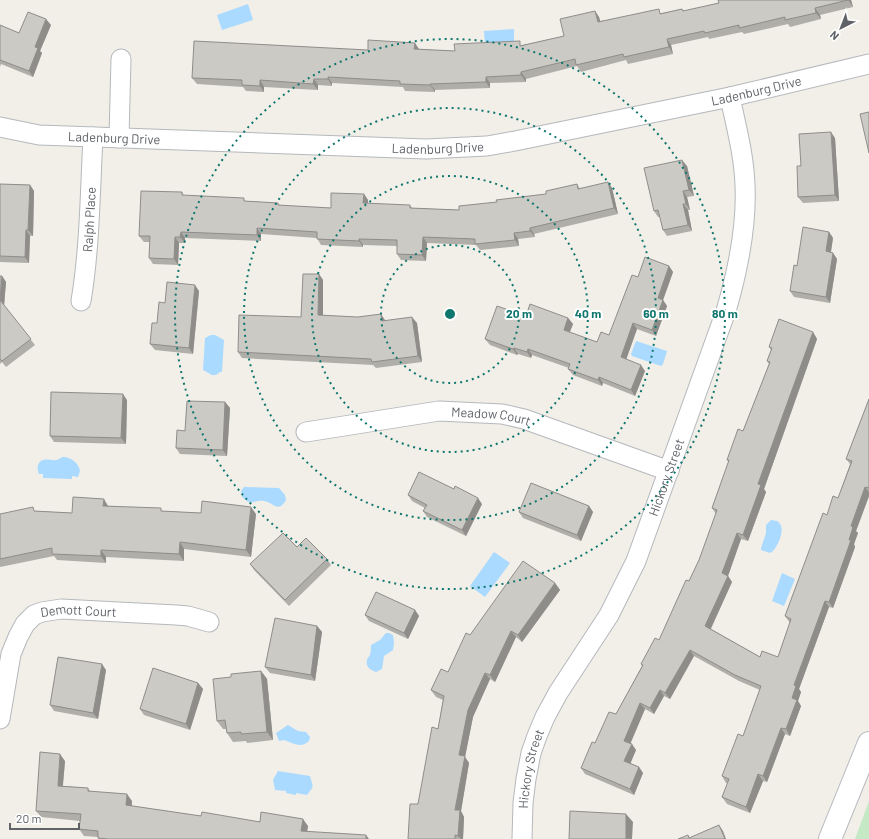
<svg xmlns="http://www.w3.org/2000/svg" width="869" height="839" font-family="Barlow,sans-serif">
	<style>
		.green { fill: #c5e8c5 }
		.water { fill: #aadaff }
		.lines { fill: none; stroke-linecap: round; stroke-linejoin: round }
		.street-casing { stroke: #b5b8bc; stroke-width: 21 }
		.secondary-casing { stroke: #b6babf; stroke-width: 24 }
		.street { stroke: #fff; stroke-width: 19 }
		.secondary { stroke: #fff; stroke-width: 22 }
		.wall { fill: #afaea9 }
		.shaded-wall { fill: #8f8d8a }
		.building { fill: #cccac5; stroke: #8f8d8a }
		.ring { fill: none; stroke: #0f766e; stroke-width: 2; stroke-dasharray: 2 4 }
		.labels { text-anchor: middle; stroke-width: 4; stroke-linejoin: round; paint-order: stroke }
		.street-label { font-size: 13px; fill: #5f6368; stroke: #fff }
		.centre { fill: #0f766e; stroke: #fff; stroke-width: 2 }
		.ring-label { font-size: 12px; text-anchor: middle; font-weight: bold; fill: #0f766e; stroke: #fff; stroke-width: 4; stroke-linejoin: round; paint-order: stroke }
	</style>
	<rect width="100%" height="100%" fill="#f1efe8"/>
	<polygon class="green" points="869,801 869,839 855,839"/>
	<g class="water">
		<polygon points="248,4 253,20 222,30 217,15"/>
		<polygon points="514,29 514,44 485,45 484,31"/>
		<path d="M211,335H215L224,340L222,372H220C213,379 210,373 203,370L205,338Z"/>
		<polygon points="636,341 667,351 663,364 661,366 632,356 631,354"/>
		<path d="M62,457C70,456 79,463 80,471L78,477L72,476V479L43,478V474H39C38,471 37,468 38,465C42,456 50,461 56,460C58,460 60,458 62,457Z"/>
		<path d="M244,487L279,488L285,495L286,500C278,514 273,502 264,501C259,500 253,503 248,502L242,497L241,491Z"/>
		<path d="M771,520L777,521C779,522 781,525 781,526C784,533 776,551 770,553L761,550V548L766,533V525Z"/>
		<polygon points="494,552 510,563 485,597 470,586"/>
		<polygon points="782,573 795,579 784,606 772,601"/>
		<path d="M386,633H389L393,635L394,643L393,650L384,656L382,669L376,672C371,670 365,667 367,660C367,658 369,657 370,655C371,652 371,648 371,645L380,640Z"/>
		<path d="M288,725L298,731L306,732L310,737L309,741C301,749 293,743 284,740L279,741L276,733Z"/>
		<path d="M278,771L310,776C313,788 315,785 307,795L296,793V795L286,793V791L275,790L273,780Z"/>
	</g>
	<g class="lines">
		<g class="street-casing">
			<g id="street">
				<path id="s1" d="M0,127L39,135L426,149L487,146L515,141L730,97L869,64"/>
				<polyline points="119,138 121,59"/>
				<path id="s2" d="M81,301C90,247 90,192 93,137"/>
				<path id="s3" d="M306,432L439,411L502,414L524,419L669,471"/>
				<path id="s4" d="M0,719L11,654L18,637L25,624L34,615L42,612L61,609L176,615L188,616L209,622"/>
				<path id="s5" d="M522,839L523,803L526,779L531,753L537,736L545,717L558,693L609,615L636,561L726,311C738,270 747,228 745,185C744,155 736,126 730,97"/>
			</g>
		</g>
		<g class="secondary-casing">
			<polyline id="secondary" points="830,839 869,743"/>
		</g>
		<use href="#street" class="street"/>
		<use href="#secondary" class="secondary"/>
	</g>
	<g class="wall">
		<polygon points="718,0 851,0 853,7 820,15 821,19 790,27 788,24 744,34 742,32 709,39 708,37 671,45 673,54 628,64 626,60 581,72 577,66 526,79 526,82 490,83 490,88 435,90 435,92 405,91 403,87 332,83 332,86 318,85 318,90 264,87 264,92 246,91 243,87 197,84 192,78 368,50 419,49 455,51 523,45 564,36 595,11 599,17 600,21 662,13 682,9 684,11 719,3"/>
		<polygon points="0,25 19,33 51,25 40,51 42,53 33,77 1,64 0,67"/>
		<polygon points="835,138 839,201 803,203 798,197 801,166"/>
		<polygon points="687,166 694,196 687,197 690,210 688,210 692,231 667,236 663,230 660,217 658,217 654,211"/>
		<polygon points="608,182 612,188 618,214 534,234 535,237 518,239 519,246 480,250 476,245 427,243 426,261 401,260 397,254 397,246 363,245 363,247 321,245 317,238 261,234 261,241 185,238 185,243 179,243 178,265 153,264 149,258 150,242 144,242 139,236 182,192 184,196 246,201 278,203 280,206 331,208 364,194 368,200 368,204 410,205 412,208 459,210 497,202 546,194 577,184 580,189"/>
		<polygon points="0,184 30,185 34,191 33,236 30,236 29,263 0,262"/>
		<polygon points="829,232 833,238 831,252 833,253 837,259 830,303 794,297 790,291 797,266"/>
		<polygon points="669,266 673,272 663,300 667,306 656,336 637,329 626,359 645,371 635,396 603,383 602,386 573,375 568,369 569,368 532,355 531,358 518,354 517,355 490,345 485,339 526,316 568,318 573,324 570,332 597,342 609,335 638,277"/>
		<polygon points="319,274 323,280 323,315 385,320 386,321 417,323 422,362 376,368 373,365 242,358 238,352 301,317"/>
		<polygon points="0,276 2,276 6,282 4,306 35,345 6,367 2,362 0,364"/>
		<polygon points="199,291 193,354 155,350 150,344 157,323 165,303"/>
		<polygon points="813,332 817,339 764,489 766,492 748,541 741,539 728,576 732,582 711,629 760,657 778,657 790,623 785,616 827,515 838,498 850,464 846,459 869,399 869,496 856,531 858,533 854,544 855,547 833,608 829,607 799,689 801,692 798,701 801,706 790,736 785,734 767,782 763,781 750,813 727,804 722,797 728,783 726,783 722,776 743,736 760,690 739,681 694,656 670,699 664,696 654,714 645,709 630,743 636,750 630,763 639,767 643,773 634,795 585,774 581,768 595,743 616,714 642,666 641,664 659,640 689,581 699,560 716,514 712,508 729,462 727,460 743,431 769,364 767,361 771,350 769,347"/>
		<polygon points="127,400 126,444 54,442 50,436"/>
		<polygon points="225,402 230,408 227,456 180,454 176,448 185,431"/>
		<polygon points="408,495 482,504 466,536 427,517 423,511 425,508 412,501"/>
		<polygon points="108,506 163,511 201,513 256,514 251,557 184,549 184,561 106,557 106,563 57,560 54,556 0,567 0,514 36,511 72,513"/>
		<polygon points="589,506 593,512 581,541 523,518 519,512"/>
		<polygon points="297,547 327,559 331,565 289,606 254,570 250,564"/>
		<polygon points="555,583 560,590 522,642 516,637 495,682 490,679 473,717 465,757 469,763 461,811 464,817 463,839 408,839 438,729 443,700 436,697 431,690 448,672 470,635"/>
		<polygon points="415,610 419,616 408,639 369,621 365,615"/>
		<polygon points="317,626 322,632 315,681 270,673 265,667"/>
		<polygon points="106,670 98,719 54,711 50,705"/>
		<polygon points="261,671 267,679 273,740 247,743 246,741 233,742 227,733 226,729 223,729 217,721 231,677"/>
		<polygon points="198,683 203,689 190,730 144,715 140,709"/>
		<polygon points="65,761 63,786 88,788 90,791 132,801 132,806 201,816 308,826 307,831 369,839 98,839 98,837 84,836 79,829 80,821 41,817 36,811"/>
	</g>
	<g class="shaded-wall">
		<polygon points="848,0 851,0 853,7"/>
		<polygon points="815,8 820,15 821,19 816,13"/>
		<polygon points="595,11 599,17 602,28 598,22"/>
		<polygon points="46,19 51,25 40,51 42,53 33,77 29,71 35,47"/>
		<polygon points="667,39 671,45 673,54 669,47"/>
		<polygon points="415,43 419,49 414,49"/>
		<polygon points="521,72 526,79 526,82 521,75"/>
		<polygon points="328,77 332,83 332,86 328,79"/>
		<polygon points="486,77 490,83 490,88 486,82"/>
		<polygon points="314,79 318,85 318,90 313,84"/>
		<polygon points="260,80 264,87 264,92 260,86"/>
		<polygon points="430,84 435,90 435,92 430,85"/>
		<polygon points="831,132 835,138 839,201 835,195"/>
		<polygon points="682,160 687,166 694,196 689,190"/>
		<polygon points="608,182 612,188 618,214 614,208"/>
		<polygon points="30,185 34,191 33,236 28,230"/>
		<polygon points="683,191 687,197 690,210 686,204"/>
		<polygon points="364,194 368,200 368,209 363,203"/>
		<polygon points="683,204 688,210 692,231 688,225"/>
		<polygon points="257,228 261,234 261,241 257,235"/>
		<polygon points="530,228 534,234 535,237 530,231"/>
		<polygon points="26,230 30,236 29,263 25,257"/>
		<polygon points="181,232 185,238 185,243 180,237"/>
		<polygon points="829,232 833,238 830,257 826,251"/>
		<polygon points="514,233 518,239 519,246 515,240"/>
		<polygon points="175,237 179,243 178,265 174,259"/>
		<polygon points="423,237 427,243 426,261 422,255"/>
		<polygon points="359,239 363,245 363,247 359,241"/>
		<polygon points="833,253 837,259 830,303 826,297"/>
		<polygon points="669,266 673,272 663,300 667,306 656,336 652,330 658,298"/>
		<polygon points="319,274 323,280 323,321 318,315"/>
		<polygon points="2,276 6,282 4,306 0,300"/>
		<polygon points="195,285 199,291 193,354 189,348"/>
		<polygon points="381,314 385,320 387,327 382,321"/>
		<polygon points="412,317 417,323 422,362 418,356"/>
		<polygon points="568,318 573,324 568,336 564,330"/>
		<polygon points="633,323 637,329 625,363 621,357"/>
		<polygon points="813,332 817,339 764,489 766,492 748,541 743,535 758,484"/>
		<polygon points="514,348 518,354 517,355 513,349"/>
		<polygon points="528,349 532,355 531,358 527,352"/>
		<polygon points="641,365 645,371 635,396 631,390"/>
		<polygon points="599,377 603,383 602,386 598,380"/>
		<polygon points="123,394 127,400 126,444 121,438"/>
		<polygon points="225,402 230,408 227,456 223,450"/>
		<polygon points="865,487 869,492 869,496 856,531 858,533 854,544 855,547 833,608 829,602 849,540 851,526"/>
		<polygon points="478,498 482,504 466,536 462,530"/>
		<polygon points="104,499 108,506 103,506"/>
		<polygon points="589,506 593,512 581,541 577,535"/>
		<polygon points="251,507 256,514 251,557 246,550"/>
		<polygon points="737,533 741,539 728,576 732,582 709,632 705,626 722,573"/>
		<polygon points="180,542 184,549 184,561 179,554"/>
		<polygon points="101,550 106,557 106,563 101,556"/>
		<polygon points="555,583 560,590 522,642 518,635"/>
		<polygon points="825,601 829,607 799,689 801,692 798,701 801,706 790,736 786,729 794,685"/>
		<polygon points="415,610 419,616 408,639 404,633"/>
		<polygon points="317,626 322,632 315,681 311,675"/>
		<polygon points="511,631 516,637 495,682 490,675"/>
		<polygon points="690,650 694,656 670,699 665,693"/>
		<polygon points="102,664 106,670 98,719 93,713"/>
		<polygon points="261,671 267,679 273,740 267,732"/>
		<polygon points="485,673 490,679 473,717 465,757 469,763 461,811 464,817 463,839 461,839 458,836 455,810 459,755 468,710"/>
		<polygon points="198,683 203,689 190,730 186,724"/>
		<polygon points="660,690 664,696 654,714 650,708"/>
		<polygon points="640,703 645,709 629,747 624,741"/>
		<polygon points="781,728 785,734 767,782 763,776"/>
		<polygon points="632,744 636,750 629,767 624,761"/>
		<polygon points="60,754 65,761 62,793 58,786"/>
		<polygon points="639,767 643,773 634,795 630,789"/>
		<polygon points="758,774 763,781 750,813 746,807"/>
		<polygon points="127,794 132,801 131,812 126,805"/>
		<polygon points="626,814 633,822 632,839 626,839"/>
		<polygon points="303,819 308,826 306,838 301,831"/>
		<polygon points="719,825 723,831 726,839 725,839"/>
		<polygon points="366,835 369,839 366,839"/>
	</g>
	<g class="building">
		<polygon points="718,0 848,0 815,8 816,13 785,20 785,17 739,28 739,25 705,33 704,31 667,39 669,47 624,57 623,54 576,65 575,59 521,72 521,75 486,77 486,82 430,84 430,85 400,84 400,81 328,77 328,79 314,79 313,84 260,80 260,86 242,85 242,80 192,78 194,41 368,50 368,40 415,43 414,49 455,51 454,44 520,41 520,46 564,36 560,19 595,11 598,22 659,9 660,14 682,9 683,11 719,3"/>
		<polygon points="28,12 46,19 35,47 38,48 29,71 0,60 0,25 19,33"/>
		<polygon points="869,112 869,153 860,114"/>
		<polygon points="831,132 835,195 798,197 797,166 801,166 799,134"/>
		<polygon points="682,160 689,190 683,191 686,204 683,204 688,225 663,230 658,210 654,211 644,168"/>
		<polygon points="608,182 614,208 530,228 530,231 514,233 515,240 475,244 475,239 423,237 422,255 397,254 397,240 359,239 359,241 317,239 317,232 257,228 257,235 181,232 180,237 175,237 174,259 149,258 150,236 139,236 141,191 182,192 182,195 244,198 244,201 278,203 278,205 331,208 331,193 364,194 363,203 410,205 410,208 459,210 459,206 497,202 496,200 546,194 546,191 577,184 578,189"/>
		<polygon points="0,184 30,185 28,230 26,230 25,257 0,256"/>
		<polygon points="803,227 829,232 826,251 833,253 826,297 790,291 794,265 797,266"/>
		<polygon points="645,257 669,266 658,298 663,300 652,330 633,323 621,357 641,365 631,390 599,377 598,380 568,369 570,364 528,349 527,352 514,348 513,349 485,339 497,306 526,316 530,304 568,318 564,330 597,342 601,332 609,335 632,275 638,277"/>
		<polygon points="303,274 319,274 318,315 358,317 381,314 382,321 412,317 418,356 372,362 371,359 238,352 239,315 301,317"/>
		<polygon points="0,276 2,276 0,300 31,339 2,361 0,359"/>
		<polygon points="167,282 195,285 189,348 150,344 152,323 157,323 159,302 165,303"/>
		<polygon points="779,319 813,332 758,484 761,485 743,535 737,533 722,573 728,576 705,626 760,657 762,651 778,657 791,619 785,616 823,513 827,515 833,496 838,498 852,461 846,459 869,399 869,488 865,487 851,526 853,527 849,540 851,540 829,602 825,601 794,685 796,686 792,698 797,700 786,729 781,728 763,776 758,774 746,807 722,797 729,779 722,776 738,734 743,736 761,686 735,675 690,650 665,693 660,690 650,708 640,703 624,741 632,744 624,761 639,767 630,789 581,768 592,742 595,743 609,712 616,714 643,665 641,664 655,638 659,640 686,580 689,581 699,560 717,510 712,508 729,460 727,460 738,429 743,431 770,362 767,361 772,348 769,347"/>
		<polygon points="51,392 123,394 121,438 50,436"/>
		<polygon points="187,401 225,402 223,450 176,448 177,430 185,431"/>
		<polygon points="419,472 454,489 455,486 478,498 462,530 423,511 427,505 408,495"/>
		<polygon points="531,483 589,506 577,535 519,512"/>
		<polygon points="73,497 104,499 103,506 161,508 161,511 201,513 202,501 251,507 246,550 180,542 179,554 101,550 101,556 52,554 52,548 0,559 0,514 33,507 34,511 72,513"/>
		<polygon points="283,533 297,547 306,538 327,559 285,600 250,564"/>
		<polygon points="523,561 555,583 518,635 511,631 490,675 485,673 468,710 459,755 465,756 455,810 460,810 458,836 455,835 455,839 408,839 410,804 418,804 432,727 438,729 444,696 431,690 441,669 448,672 466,633 470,635"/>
		<polygon points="376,592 415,610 404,633 365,615"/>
		<polygon points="275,618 317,626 311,675 265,667"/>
		<polygon points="58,657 102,664 93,713 50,705"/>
		<polygon points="153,668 198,683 186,724 140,709"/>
		<polygon points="261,671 267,732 241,734 241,732 227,733 225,720 217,721 213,679 231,677 231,674"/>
		<polygon points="40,752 60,754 58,786 88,788 88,791 127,794 126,805 201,816 202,812 260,822 261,812 303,819 301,831 366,835 366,839 108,839 98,838 98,831 79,829 81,814 36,811"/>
		<polygon points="570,811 626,814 626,839 569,839"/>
		<polygon points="719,825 725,839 678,839 688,835 689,838"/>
	</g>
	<g class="ring">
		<circle cx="450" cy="314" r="69"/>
		<circle cx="450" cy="314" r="138"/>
		<circle cx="450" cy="314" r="206"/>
		<circle cx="450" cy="314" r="275"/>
	</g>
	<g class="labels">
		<g class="street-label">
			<text dy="5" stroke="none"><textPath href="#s1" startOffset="763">Ladenburg Drive</textPath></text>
			<text dy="5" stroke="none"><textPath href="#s1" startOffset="115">Ladenburg Drive</textPath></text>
			<text dy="5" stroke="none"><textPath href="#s1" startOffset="439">Ladenburg Drive</textPath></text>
			<text dy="5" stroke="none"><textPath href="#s2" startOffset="82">Ralph Place</textPath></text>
			<text dy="5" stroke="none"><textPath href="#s3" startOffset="187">Meadow Court</textPath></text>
			<text dy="5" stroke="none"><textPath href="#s5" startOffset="395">Hickory Street</textPath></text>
			<text dy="5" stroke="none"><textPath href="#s4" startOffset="157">Demott Court</textPath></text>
			<text dy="5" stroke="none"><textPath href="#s5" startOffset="71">Hickory Street</textPath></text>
		</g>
	</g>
	<circle cx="450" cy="314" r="6" class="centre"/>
	<g class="ring-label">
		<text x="519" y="318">20 m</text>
		<text x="588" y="318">40 m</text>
		<text x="656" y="318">60 m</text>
		<text x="725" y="318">80 m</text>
	</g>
	<g transform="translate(841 28) rotate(222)" stroke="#ffffff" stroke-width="3" paint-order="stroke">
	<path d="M0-3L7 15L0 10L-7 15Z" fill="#5f6368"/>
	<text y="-6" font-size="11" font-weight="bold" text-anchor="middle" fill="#5f6368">N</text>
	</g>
	<path d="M10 823v6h69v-6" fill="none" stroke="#5f6368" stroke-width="2"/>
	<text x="16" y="823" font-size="12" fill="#5f6368" stroke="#ffffff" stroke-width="3" paint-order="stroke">20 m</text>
</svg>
